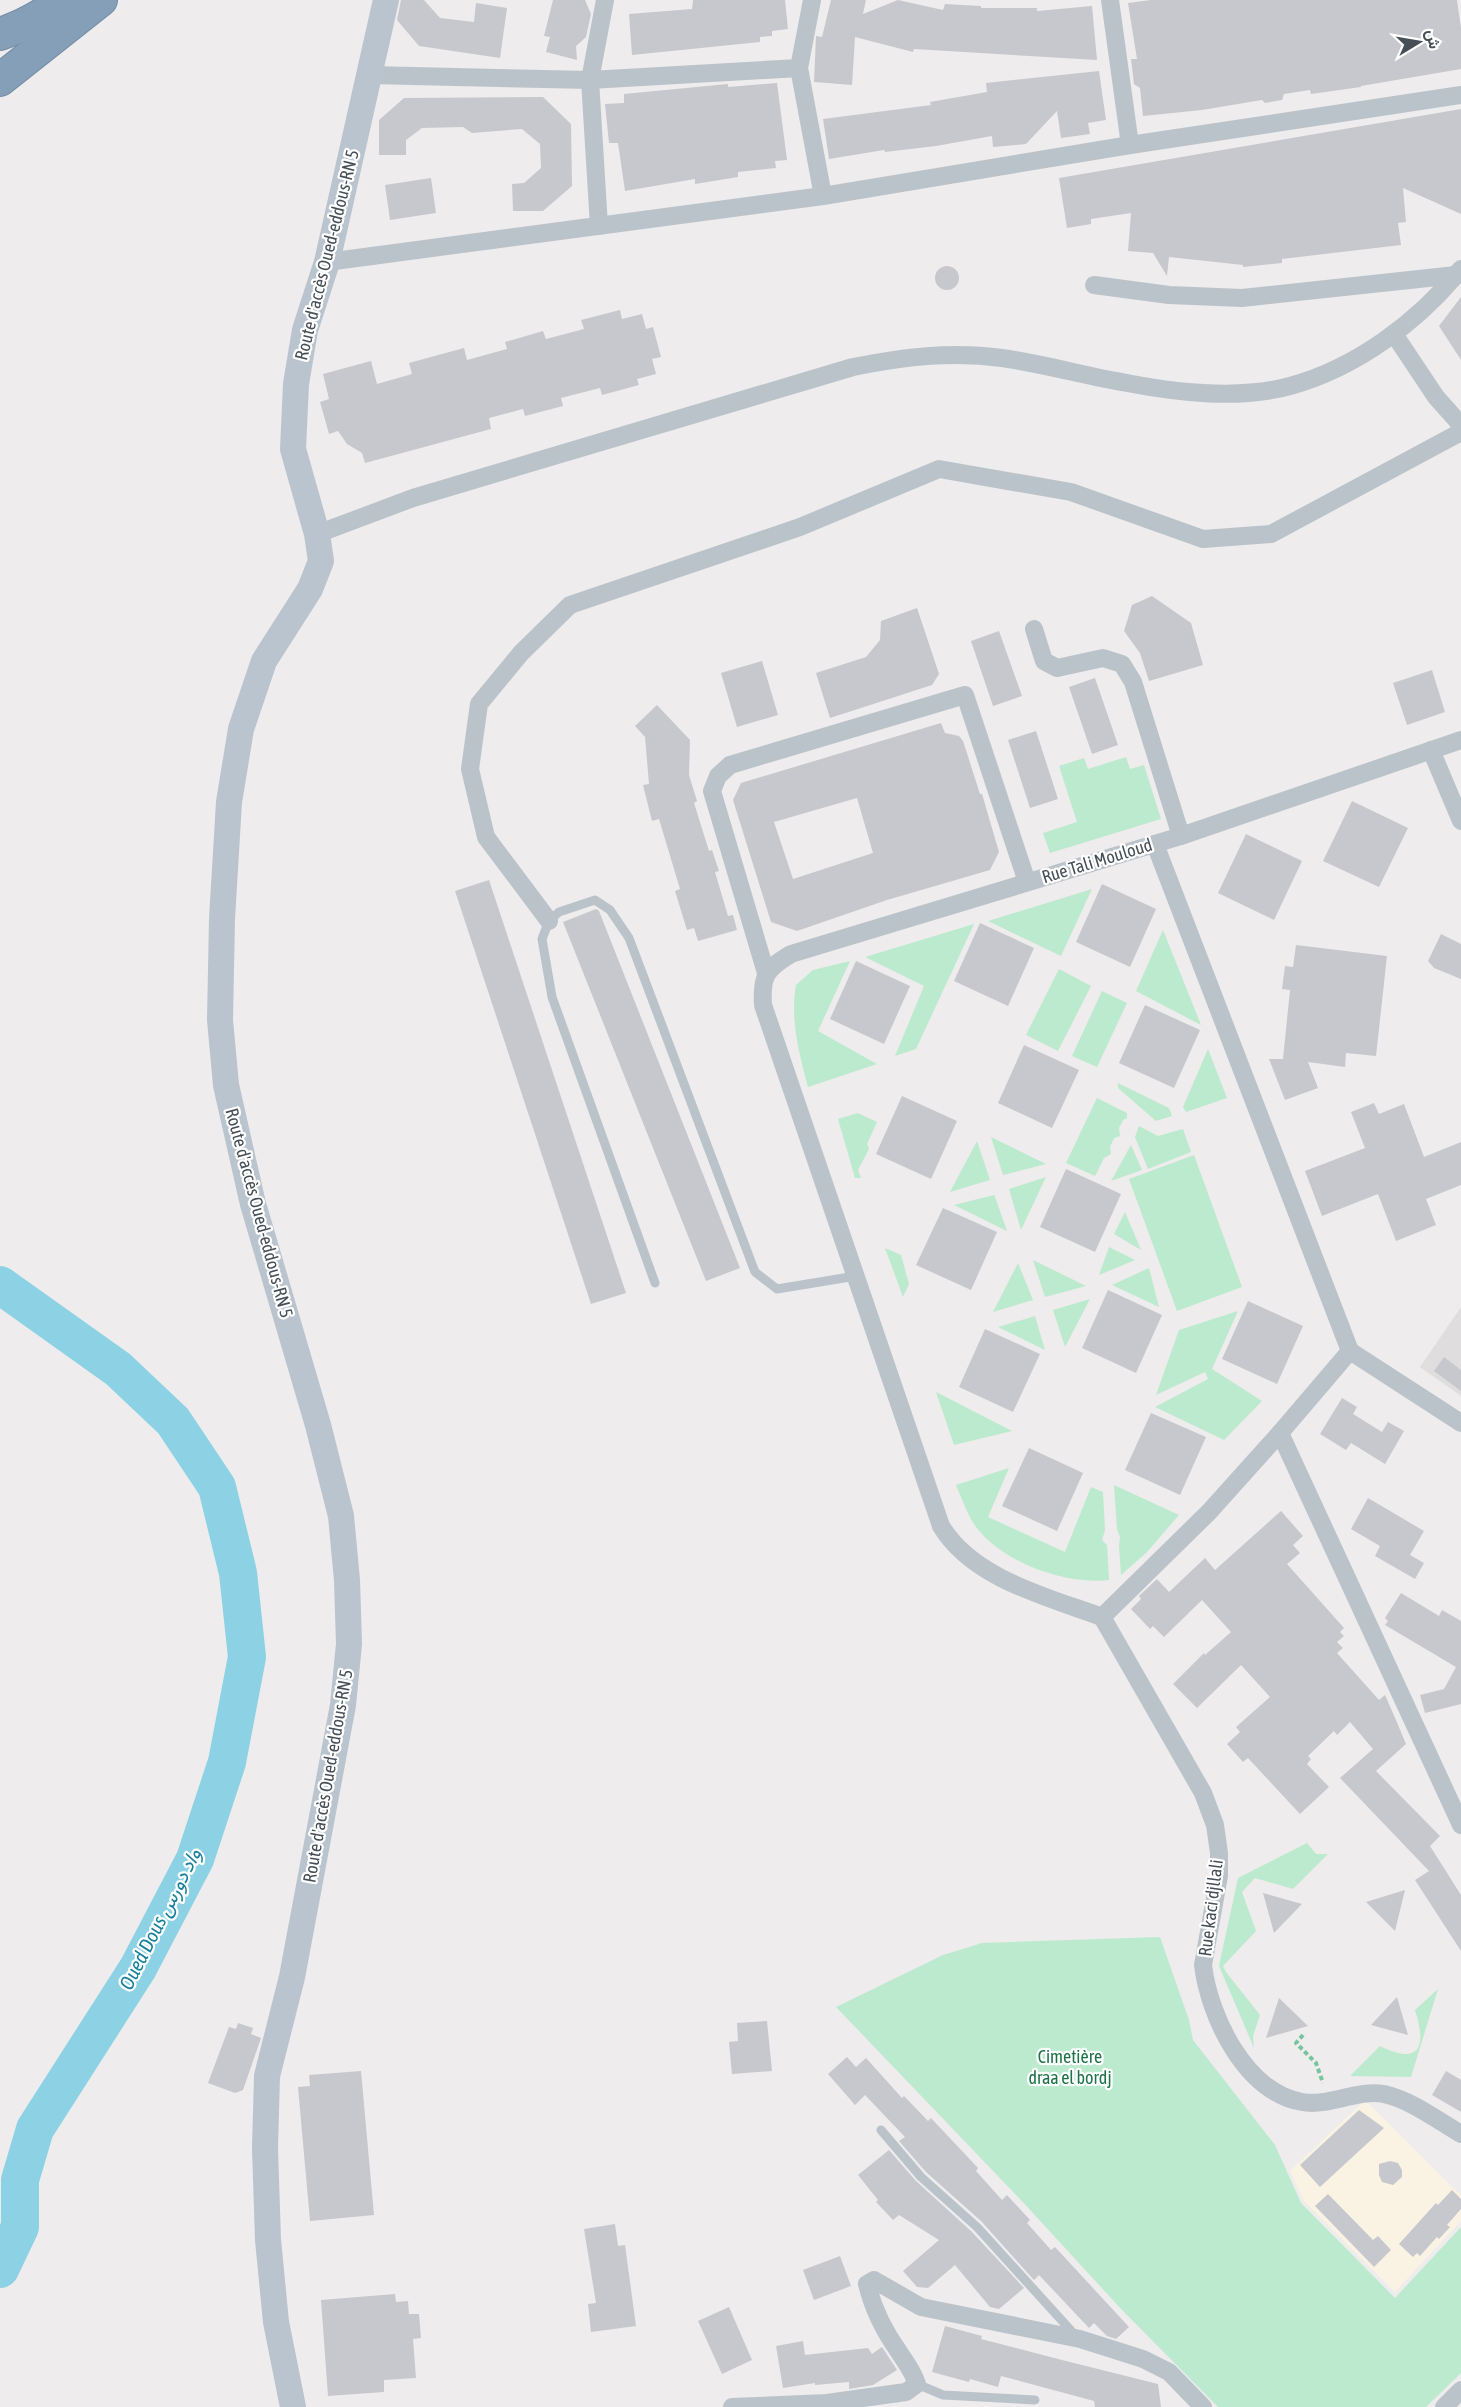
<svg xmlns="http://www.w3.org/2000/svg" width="1461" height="2407" font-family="'Asap Condensed',Vazirmatn,sans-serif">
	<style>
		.commercial { fill: #faf3e4 }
		.education { fill: #dfdddd }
		.green { fill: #bceace }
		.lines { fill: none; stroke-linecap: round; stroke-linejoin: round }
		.river { stroke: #8cd2e4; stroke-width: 38 }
		.building { fill: #c7c8ce; fill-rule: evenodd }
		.highway-casing { stroke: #728aa3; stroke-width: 34 }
		.path { stroke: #77c59e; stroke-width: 4; stroke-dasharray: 4.5 3; stroke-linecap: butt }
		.lane { stroke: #bbc3ca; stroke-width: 9 }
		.street { stroke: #bbc3ca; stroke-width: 18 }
		.secondary { stroke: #bac4cf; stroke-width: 26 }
		.highway { stroke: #869fb8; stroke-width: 32 }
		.labels { text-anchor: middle; stroke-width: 4.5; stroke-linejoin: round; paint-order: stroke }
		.street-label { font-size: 18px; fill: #464f57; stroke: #fff }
		.park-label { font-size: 18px; fill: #1d7247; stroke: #fff }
		.water-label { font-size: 20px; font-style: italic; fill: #167f9a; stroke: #fff }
	</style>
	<rect width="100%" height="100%" fill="#eeecec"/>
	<polygon class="commercial" points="1365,2100 1461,2195 1461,2221 1395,2292 1303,2200 1290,2171"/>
	<polygon class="education" points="1461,1307 1461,1396 1420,1367"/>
	<g class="green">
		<polygon points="1126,757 1130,769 1144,765 1161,819 1050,853 1043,833 1077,822 1059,766 1084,758 1088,769"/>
		<polygon points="1092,889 1061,956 988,921"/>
		<polygon points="974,924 916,1049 895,1056 924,986 865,957"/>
		<polygon points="1163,930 1201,1025 1136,991"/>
		<path d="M850,961L818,1031L877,1064L808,1087C799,1053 790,1020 796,985L813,970Z"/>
		<polygon points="1059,969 1091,986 1058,1051 1026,1035"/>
		<polygon points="1102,991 1127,1003 1097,1067 1072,1056"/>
		<polygon points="1208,1049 1227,1098 1186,1112 1183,1107"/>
		<polygon points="1118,1083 1169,1108 1172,1116 1156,1121 1118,1088"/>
		<polygon points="1097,1098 1127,1113 1127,1118 1123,1120 1119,1128 1120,1136 1114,1138 1110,1147 1111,1154 1104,1158 1095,1176 1066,1163"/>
		<polygon points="858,1113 877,1122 867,1144 869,1149 858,1170 861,1178 855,1178 838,1119"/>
		<polygon points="1139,1126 1158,1136 1183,1129 1191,1152 1148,1169 1135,1137"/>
		<polygon points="991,1137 1046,1164 1003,1175"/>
		<polygon points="977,1141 990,1180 950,1192"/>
		<polygon points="1131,1145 1142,1170 1111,1181"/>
		<polygon points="1194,1155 1242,1287 1177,1311 1129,1179"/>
		<polygon points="1046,1177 1021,1230 1009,1189"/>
		<polygon points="994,1194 1007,1231 954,1205 994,1195"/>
		<polygon points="1125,1212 1141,1250 1114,1234"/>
		<polygon points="1109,1247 1135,1260 1099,1275"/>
		<polygon points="885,1248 901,1255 909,1284 903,1297"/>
		<polygon points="1033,1260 1086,1286 1045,1297"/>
		<polygon points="1018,1263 1033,1300 993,1312"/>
		<polygon points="1149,1268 1159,1307 1112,1285"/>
		<polygon points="1090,1299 1065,1347 1053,1310"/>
		<polygon points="1238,1311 1212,1369 1262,1401 1224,1440 1155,1407 1208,1379 1205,1372 1156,1395 1179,1330"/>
		<polygon points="1035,1316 1045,1350 998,1327"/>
		<polygon points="936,1392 1012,1431 954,1445"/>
		<path d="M1009,1468L988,1517L1065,1552L1091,1487L1103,1492L1105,1530L1102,1540L1107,1545L1109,1580C1064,1585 1004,1563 976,1527C967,1515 962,1498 956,1485Z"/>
		<polygon points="1114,1485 1179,1515 1147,1552 1121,1575 1119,1546 1120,1537 1117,1529"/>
		<polygon points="1307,1843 1316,1854 1328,1854 1293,1889 1255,1878 1242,1892 1256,1931 1223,1966 1226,1972 1260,2015 1253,2036 1254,2048 1219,1966 1238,1878"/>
		<polygon points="1160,1937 1189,2020 1193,2040 1275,2145 1301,2203 1395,2298 1461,2227 1461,2373 1426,2407 1218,2407 1122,2310 1020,2199 836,2007 943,1955 982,1943"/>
		<path d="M1438,1989L1411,2077L1350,2076L1380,2046C1420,2066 1427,2047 1415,2010Z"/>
	</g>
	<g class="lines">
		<polyline class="river" points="0,1285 118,1369 173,1421 217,1487 238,1573 247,1657 227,1762 195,1859 138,1968 35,2129 20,2180 20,2227 0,2269"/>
	</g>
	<g class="building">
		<polygon points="401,0 424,0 440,18 474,22 476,3 507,8 500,58 419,46 397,20"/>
		<polygon points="553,0 585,0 591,14 586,37 576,46 577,60 546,52 550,37 544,36"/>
		<polygon points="693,0 785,0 788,29 772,31 772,36 760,37 760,42 632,55 629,14 692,9"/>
		<polygon points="831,0 866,0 863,14 898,0 943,10 945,4 981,6 981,8 1037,8 1037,11 1092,6 1097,60 914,49 913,52 855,37 852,85 814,82 816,36 822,37"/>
		<polygon points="1151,0 1457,0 1461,28 1461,69 1361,86 1361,87 1311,94 1310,90 1284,94 1282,100 1265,103 1262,100 1202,110 1143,116 1140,88 1134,84 1131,59 1137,59 1128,3"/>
		<polygon points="1099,71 1106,120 1088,123 1090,134 1061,138 1057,111 1026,144 993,147 992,136 936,146 885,152 884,150 829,159 823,119 931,105 930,102 987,92 986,83"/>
		<polygon points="777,83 787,160 775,161 776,168 738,172 738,177 695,184 695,179 625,191 618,143 609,143 605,104 624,103 624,94 728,84 728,87"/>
		<polygon points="543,97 571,124 572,186 543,211 513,211 512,184 524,183 541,168 540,144 522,129 472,133 463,127 422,128 406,140 406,155 379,155 379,120 404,98"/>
		<polygon points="1461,109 1461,214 1403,188 1406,222 1398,223 1401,245 1282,259 1282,263 1243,267 1243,265 1169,257 1167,276 1153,253 1128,251 1131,213 1091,219 1091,224 1067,228 1059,178"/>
		<polygon points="431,178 436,213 390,220 385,185"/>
		<circle cx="947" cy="278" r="12"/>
		<polygon points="1461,297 1461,360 1439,326"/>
		<polygon points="620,310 622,319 642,314 646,329 653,327 661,357 652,359 656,374 637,379 639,385 602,395 600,388 561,398 563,406 525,416 523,409 489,418 491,429 365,463 362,453 347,444 338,431 329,434 320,402 329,399 323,374 371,361 377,384 412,374 409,363 464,348 467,360 507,349 505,342 543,331 546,339 584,329 581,320"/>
		<polygon points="1152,596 1191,623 1203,665 1149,681 1140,653 1124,631 1132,605"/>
		<polygon points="917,608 939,674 932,685 830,718 816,673 866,657 880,640 881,621"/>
		<polygon points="999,631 1022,696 993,706 971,641"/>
		<polygon points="762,661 778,715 737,727 721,673"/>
		<polygon points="1432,670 1445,712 1407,725 1393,683"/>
		<polygon points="1095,678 1118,745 1092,754 1069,687"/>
		<polygon points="657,705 690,740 689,775 697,801 694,803 709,851 712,850 719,871 715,872 728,916 733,915 737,930 698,941 694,928 687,930 675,891 680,889 659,819 652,821 643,785 649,784 645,737 635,726"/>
		<path d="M941,723L945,733L959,736L963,741L980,794H982L999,852L990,870L887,900L797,931L771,922L733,800L741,783ZM857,798L873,853L793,879L774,822Z"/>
		<polygon points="1036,731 1058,799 1030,808 1008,740"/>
		<polygon points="1352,801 1408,828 1379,887 1323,861"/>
		<polygon points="1246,834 1302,861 1274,920 1218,893"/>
		<polygon points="489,880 626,1293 591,1304 455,891"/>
		<polygon points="1102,884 1156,909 1130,967 1076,942"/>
		<polygon points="596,909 599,911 740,1268 706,1281 563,922"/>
		<polygon points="980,923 1034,948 1008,1006 954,981"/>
		<polygon points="1441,934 1461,944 1461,979 1434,968 1428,961"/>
		<polygon points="1296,945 1387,956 1376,1056 1346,1053 1345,1067 1308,1062 1318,1088 1285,1100 1269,1059 1283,1059 1290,990 1282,989 1285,966 1293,967"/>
		<polygon points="856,961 910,986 884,1044 830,1019"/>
		<polygon points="1145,1005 1200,1030 1174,1088 1119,1063"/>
		<polygon points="1024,1045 1079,1070 1052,1128 998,1103"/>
		<polygon points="902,1096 957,1121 931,1179 876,1154"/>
		<polygon points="1374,1103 1379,1114 1404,1104 1424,1157 1461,1142 1461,1185 1426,1199 1436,1225 1396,1241 1378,1194 1322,1216 1305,1171 1365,1148 1351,1112"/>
		<polygon points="1066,1169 1121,1194 1095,1252 1040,1227"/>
		<polygon points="943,1208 997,1232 971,1290 916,1265"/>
		<polygon points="1108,1290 1162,1315 1136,1373 1082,1348"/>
		<polygon points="1248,1301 1303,1326 1277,1384 1222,1359"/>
		<polygon points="985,1329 1040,1354 1013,1412 959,1387"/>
		<polygon points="1444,1357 1461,1370 1461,1391 1434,1371"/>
		<polygon points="1342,1398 1357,1407 1353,1414 1382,1432 1388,1422 1404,1431 1385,1464 1351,1443 1346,1450 1320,1434"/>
		<polygon points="1151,1413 1206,1437 1180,1495 1125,1470"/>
		<polygon points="1029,1448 1083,1473 1057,1531 1002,1506"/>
		<polygon points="1368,1498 1424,1531 1410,1555 1424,1563 1415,1579 1375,1556 1380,1546 1351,1529"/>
		<polygon points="1281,1511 1303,1536 1293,1545 1300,1553 1287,1564 1344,1628 1340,1632 1344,1636 1337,1642 1343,1648 1337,1653 1379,1700 1385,1695 1396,1720 1406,1744 1376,1771 1440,1836 1430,1846 1461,1895 1461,1951 1415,1880 1429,1871 1340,1778 1373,1749 1350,1722 1337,1735 1334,1731 1308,1756 1311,1759 1307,1764 1329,1787 1300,1814 1248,1758 1243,1762 1227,1744 1240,1732 1236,1727 1270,1697 1241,1665 1197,1708 1173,1684 1204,1653 1205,1655 1231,1632 1202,1600 1164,1637 1153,1626 1150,1629 1131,1609 1141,1599 1139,1596 1157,1579 1169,1592 1205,1558 1215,1570"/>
		<polygon points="1401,1593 1439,1616 1442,1610 1461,1621 1461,1704 1425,1713 1420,1695 1444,1689 1456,1667 1385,1625 1388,1621 1385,1618"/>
		<polygon points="1405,1890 1395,1931 1366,1902"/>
		<polygon points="1263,1893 1302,1904 1274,1933"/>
		<polygon points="1397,1997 1408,2035 1371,2025"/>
		<polygon points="1279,1998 1308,2026 1266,2038"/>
		<polygon points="767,2021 772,2071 732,2074 729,2042 738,2041 737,2023"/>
		<polygon points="238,2023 253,2028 251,2034 261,2038 243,2090 235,2093 208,2083 229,2027 236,2029"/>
		<polygon points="847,2057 856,2067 866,2058 902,2098 904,2096 928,2121 931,2118 978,2168 976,2171 1002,2200 1007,2195 1030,2220 1027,2223 1051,2250 1055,2247 1129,2327 1116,2339 1107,2336 1094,2323 1089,2328 1039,2275 1034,2280 982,2222 926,2172 899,2141 905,2137 865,2095 855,2105 828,2074"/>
		<polygon points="361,2071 374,2215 310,2221 298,2087 310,2086 309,2075"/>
		<polygon points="1446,2071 1461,2080 1461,2112 1432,2095"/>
		<polygon points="1359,2110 1384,2128 1320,2187 1300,2165"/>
		<polygon points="889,2150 916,2181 972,2232 1024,2288 999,2309 990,2307 955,2265 928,2288 917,2287 903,2271 939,2240 899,2215 893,2220 876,2202 878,2200 858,2175"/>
		<polygon points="1390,2161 1398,2163 1402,2170 1402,2177 1393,2185 1382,2182 1379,2175 1379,2164"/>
		<polygon points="1452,2190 1461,2199 1461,2209 1447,2225 1450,2227 1439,2239 1437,2237 1420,2256 1417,2253 1413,2257 1399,2244 1436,2203 1438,2205"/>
		<polygon points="1328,2194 1373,2240 1378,2236 1391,2250 1374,2267 1315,2206"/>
		<polygon points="615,2224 618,2246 625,2245 636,2326 591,2332 588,2304 596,2303 584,2229"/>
		<polygon points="840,2256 851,2286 814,2300 803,2270"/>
		<polygon points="395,2294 396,2302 408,2301 409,2314 419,2314 421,2338 413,2339 416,2378 384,2380 384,2392 328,2396 321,2300"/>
		<polygon points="729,2307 752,2360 722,2374 698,2321"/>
		<polygon points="945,2326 982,2336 981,2339 1062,2360 1158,2384 1161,2407 1095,2407 1094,2401 1001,2376 998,2387 970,2379 969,2382 932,2372"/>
		<polygon points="803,2341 805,2355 868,2348 872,2354 882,2347 897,2370 873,2385 849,2389 849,2382 815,2385 815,2383 783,2388 776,2346"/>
	</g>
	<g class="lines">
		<g class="highway-casing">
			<g id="highway">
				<path d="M0,34C23,26 43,16 62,0"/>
				<polyline points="0,80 101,0"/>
			</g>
		</g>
		<polyline class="path" points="1303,2035 1296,2043 1316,2063 1323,2083"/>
		<g class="lane">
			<polyline points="655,1283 552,997 542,939 549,921 559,912 595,900 610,910 629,938 755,1272 777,1289 856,1276"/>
			<polyline points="881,2130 921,2177 977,2227 1075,2335"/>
			<polyline points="917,2384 943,2395 1035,2400"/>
		</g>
		<g class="street">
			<polyline points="812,0 799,68 823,196"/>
			<polyline points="1110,0 1130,145"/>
			<polyline points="369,75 590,80 799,68"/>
			<polyline points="599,226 590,80 605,0"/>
			<polyline points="327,262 823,196 1130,145 1461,95"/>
			<polyline points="1094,285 1169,295 1242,298 1456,275"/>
			<polyline points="1394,334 1436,397 1461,425"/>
			<path d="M317,534L413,498L853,367C903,357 951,351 1002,358C1044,364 1086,376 1127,383C1179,393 1239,400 1290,386C1356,368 1418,322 1461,269"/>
			<polyline points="1034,629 1044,661 1057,668 1103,658 1122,664 1133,682 1181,836"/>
			<polyline points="1431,750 1461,821"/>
			<polyline points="1155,844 1350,1351"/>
			<polyline points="549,921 486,837 470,769 479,704 521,653 570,605 800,527 939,469 1071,492 1203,539 1271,534 1461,432"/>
			<polyline points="766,973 712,791 718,776 730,765 965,695 1027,882"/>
			<polyline points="1461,1423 1350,1351 1280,1433 1461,1825"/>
			<path d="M1280,1433L1209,1512L1102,1617C1048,1597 973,1579 941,1526L763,1005C761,976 766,969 791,954L1181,836L1461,740"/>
			<path d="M1102,1617L1203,1793L1215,1825L1219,1853V1876L1203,1965C1209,2016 1245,2092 1302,2102C1329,2107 1357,2089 1384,2094C1411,2100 1437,2120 1461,2134"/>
			<path d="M732,2407L827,2403L906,2392L917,2384C913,2371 906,2363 899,2352C884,2331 873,2309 867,2284L874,2280L921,2307L1080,2339L1143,2359L1169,2372L1203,2407"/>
			<polyline points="1444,2407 1461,2390"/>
		</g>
		<polyline class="secondary" points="293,2407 276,2322 268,2240 265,2148 267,2076 292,1977 343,1705 349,1644 347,1580 341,1516 318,1425 253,1204 226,1085 220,1020 222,919 229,802 241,729 264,661 310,589 321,561 317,534 293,449 296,384 305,330 327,262 386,0"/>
		<use href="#highway" class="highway"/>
	</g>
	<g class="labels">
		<g class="street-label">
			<text transform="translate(327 255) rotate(-76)" y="6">Route d'accès Oued-eddous-RN 5</text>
			<text transform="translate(1097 861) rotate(-17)" y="6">Rue Tali Mouloud</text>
			<text transform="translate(259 1213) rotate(75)" y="6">Route d'accès Oued-eddous-RN 5</text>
			<text transform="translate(328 1776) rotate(-80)" y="6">Route d'accès Oued-eddous-RN 5</text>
			<text transform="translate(1211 1908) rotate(-83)" y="6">Rue kaci djllali</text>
		</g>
		<g class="park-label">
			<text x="1070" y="2063">Cimetière<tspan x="1070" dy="21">draa el bordj</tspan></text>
		</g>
		<g class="water-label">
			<text transform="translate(160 1919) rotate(-63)" y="7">Oued Dous واد دورس</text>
		</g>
	</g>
	<g transform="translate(1419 42) rotate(79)" stroke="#ffffff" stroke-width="4.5" paint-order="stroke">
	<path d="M0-4.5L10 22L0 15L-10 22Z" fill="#464f57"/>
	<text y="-9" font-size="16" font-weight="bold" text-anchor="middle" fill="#464f57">ش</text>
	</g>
</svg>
